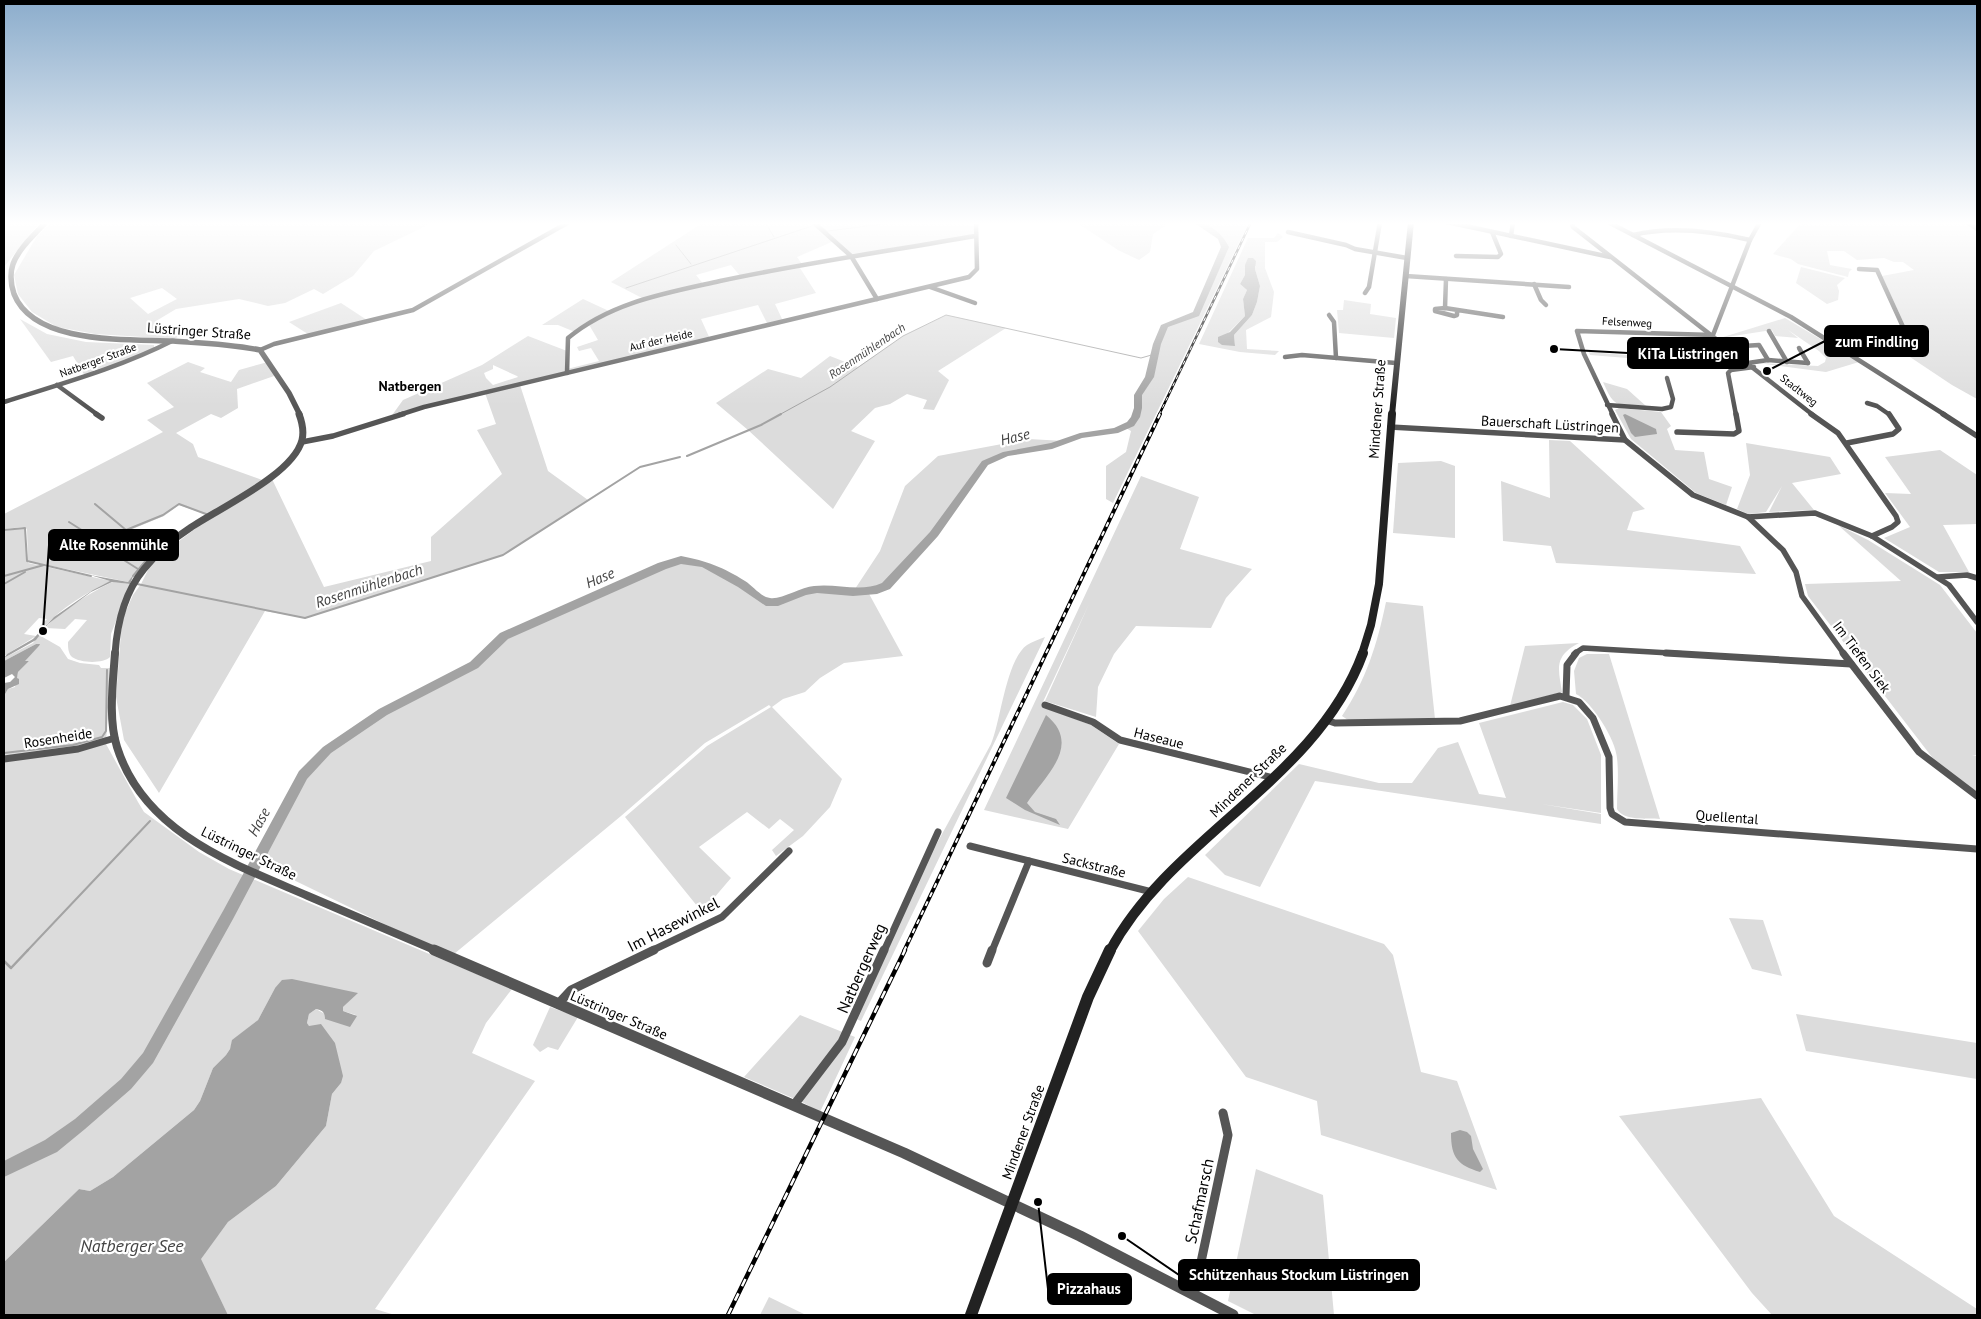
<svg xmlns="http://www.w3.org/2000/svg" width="1981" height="1319" font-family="'PT Sans',sans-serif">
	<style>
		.green { fill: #dcdcdc; fill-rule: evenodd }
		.water { fill: #a3a3a3 }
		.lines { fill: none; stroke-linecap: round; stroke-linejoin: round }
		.stream-far2 { stroke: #a3a3a3; stroke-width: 1 }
		.stream-far1 { stroke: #a3a3a3; stroke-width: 2 }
		.stream { stroke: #a3a3a3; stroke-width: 2.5 }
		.river { fill: #a3a3a3; fill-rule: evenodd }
		.minor-far3 { stroke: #555; stroke-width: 4.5 }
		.minor-far2 { stroke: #555; stroke-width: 5.5 }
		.minor-far1 { stroke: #555; stroke-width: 7 }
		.minor { stroke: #555; stroke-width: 9 }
		.tertiary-far3 { stroke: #555; stroke-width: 5.5 }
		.tertiary-far2 { stroke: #555; stroke-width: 7 }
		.tertiary-far1 { stroke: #555; stroke-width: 8 }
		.tertiary { stroke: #555; stroke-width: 11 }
		.secondary-far3 { stroke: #222; stroke-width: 6 }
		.secondary-far2 { stroke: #222; stroke-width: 8 }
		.secondary-far1 { stroke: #222; stroke-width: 10 }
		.secondary { stroke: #222; stroke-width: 12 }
		.rail-far2-casing { stroke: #000; stroke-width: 2.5 }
		.rail-far1-casing { stroke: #000; stroke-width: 4 }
		.rail-casing { stroke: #000; stroke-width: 4.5 }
		.rail-far2 { stroke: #fff; stroke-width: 1; stroke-dasharray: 4; stroke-linecap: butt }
		.rail-far1 { stroke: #fff; stroke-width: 2; stroke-dasharray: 5; stroke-linecap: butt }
		.rail { stroke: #fff; stroke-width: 2.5; stroke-dasharray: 8; stroke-linecap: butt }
		.labels { text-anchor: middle; stroke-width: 4.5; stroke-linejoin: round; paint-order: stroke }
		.far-street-label { font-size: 11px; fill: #000; stroke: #fff }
		.far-water-label { font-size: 12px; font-style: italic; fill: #444; stroke: #fff }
		.street-label { font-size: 14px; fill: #000; stroke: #fff }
		.far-quarter-label { font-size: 14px; font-weight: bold; fill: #000; stroke: #fff }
		.water-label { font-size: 15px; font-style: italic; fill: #444; stroke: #fff }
		.near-street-label { font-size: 16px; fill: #000; stroke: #fff }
		.near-water-label { font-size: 18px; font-style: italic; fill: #444; stroke: #fff }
		.leader { fill: none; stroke: #000; stroke-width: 2 }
		.callout-dot { fill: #000; stroke: #fff; stroke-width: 2 }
		.callout { fill: #000; stroke: #000; stroke-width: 2 }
		.callout-label { font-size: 15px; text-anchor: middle; font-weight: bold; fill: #fff }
	</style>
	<rect width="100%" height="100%" fill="#fff"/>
	<g class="green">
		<polygon points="4,222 40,222 4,267"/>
		<path d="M52,222H434L374,251L353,276L323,294L314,289L285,303L268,306L239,299L176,309L156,321L178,337L174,339L95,334L57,327L32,312L18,294L14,275L37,236ZM162,288L177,299L148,314L130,298Z"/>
		<path d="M704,222H934L975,226V236L851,256L834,241L797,257L802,264L798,265L816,293L775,304L783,321L768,325L758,305L701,319L710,339L520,385L548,471L588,500L503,555L305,618L265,611L159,793L124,740L116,697L122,620L133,595L141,584L148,570L163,553L199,526L272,479L324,587L431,561V537L502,474L477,430L496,424L485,393L390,418L403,400L482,365L528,336L567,351V369L599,361L591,348L579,351L577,347L598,340L588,323L575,332L558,325H542L583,299L609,311L644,299L611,282ZM731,265L741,277L704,285L696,275ZM493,365L517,376L518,377L493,385L486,378L484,373L493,369Z"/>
		<polygon points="1076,222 1168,222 1168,224 1153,234 1150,252 1139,260 1118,250"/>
		<path d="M1197,222H1249L1113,503L1106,499V466L1126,452L1131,431L1126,428C1138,418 1140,409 1138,395C1153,380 1153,363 1157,344C1159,337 1162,331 1165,325L1196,314L1225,247L1221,238Z"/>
		<polygon points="1802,222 1819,226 1821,222 1967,222 1977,229 1977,399 1952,385 1877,335 1907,330 1882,276 1914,270 1903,262 1894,262 1884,258 1857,260 1844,251 1827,251 1830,265 1852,269 1849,272 1848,277 1798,264 1791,259 1773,254"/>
		<path d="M1278,233L1283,237L1277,242H1265V268L1274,292L1271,317L1246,330L1247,349L1279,351L1275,355L1240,352L1199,344L1248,238H1274ZM1245,265L1256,266L1255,269L1260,286L1257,302L1252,315L1234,335L1235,346L1227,334L1245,316L1243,299L1247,290L1240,284L1245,275Z"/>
		<polygon points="1801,267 1845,278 1837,285 1839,291 1838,300 1827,304 1796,283"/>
		<polygon points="1344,300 1371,304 1370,314 1396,318 1394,338 1339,333 1337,310 1343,310"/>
		<polygon points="341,303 370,322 311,336 289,322"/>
		<polygon points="946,315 1006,328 938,371 949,380 934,410 923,409 927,400 907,394 890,404 875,408 851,431 875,441 833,509 748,430 716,403 768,369 801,378 830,356 858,367 903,336"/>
		<polygon points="1785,318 1859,362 1826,372 1758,363 1818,366 1825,362 1826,358 1819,351 1788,330 1798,338 1775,336 1772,330 1720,338"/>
		<polygon points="20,319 47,334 86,342 154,345 154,350 85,376 73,356 51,362"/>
		<polygon points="1589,352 1701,361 1702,364 1590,355"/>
		<polygon points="188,362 205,368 200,372 231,382 239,370 268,362 277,375 237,389 238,408 221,418 211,414 176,433 193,444 198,457 265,481 216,513 205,514 179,505 164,516 118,535 150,558 128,582 28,561 27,529 23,527 4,529 4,514 163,432 147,420 174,407 147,383"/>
		<path d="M1603,382L1627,389L1646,406C1617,404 1615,410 1603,382Z"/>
		<polygon points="1619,408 1661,412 1671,426 1667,429 1675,450 1704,452 1709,479 1732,487 1726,505 1696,493 1631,439 1615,410"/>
		<path d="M1028,439L1065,441C1040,452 1008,447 986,463L934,534L886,586L868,592L903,656L844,663L820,678L805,692L783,699L772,707L842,779L830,807L803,836L776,856L772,850L794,830L780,819L769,829L747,812L699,847L731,878L702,912L625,817L707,746L771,707L769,705L705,743L621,816L454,954L417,940L273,870L261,853L303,775L327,750L380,714L474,665L504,636L662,566L681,560L704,564L742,584L766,602H775L804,591L817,589L853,592L880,551L905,486L938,456Z"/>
		<polygon points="1549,440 1570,441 1645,509 1633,512 1627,530 1740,546 1756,574 1556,563 1551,546 1503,541 1501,481 1550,498"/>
		<polygon points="1746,443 1830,457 1841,474 1792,483 1814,510 1769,512 1782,486 1766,512 1748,514 1737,509 1750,475"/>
		<polygon points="1940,450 1977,475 1977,524 1943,525 1969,572 1939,572 1884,538 1910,527 1885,493 1911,494 1885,457"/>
		<polygon points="1441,461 1455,466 1455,538 1393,533 1398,463"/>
		<polygon points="1141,476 1199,497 1180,549 1252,569 1226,598 1211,628 1136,626 1114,654 1098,687 1096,717 1045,701 1089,604 1041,706 1091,725 1119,744 1068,829 984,810"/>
		<polygon points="1838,525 1868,540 1940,585 1977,633 1977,755 1972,756 1977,756 1977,796 1935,761 1808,596 1805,584 1901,581"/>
		<path d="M22,528L25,530L28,563L111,581C87,592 61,608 43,628L39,627L47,619L39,618L24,634L36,636L4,656V531Z"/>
		<path d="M113,582L130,584L111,634L110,657C103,664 80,663 72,657C68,653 68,647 68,642L87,620L75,619L65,629L45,628C55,615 97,588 113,582Z"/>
		<path d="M1386,602L1423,606L1435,719L1348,720L1342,716C1366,680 1377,645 1386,602Z"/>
		<polygon points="39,635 60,647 68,659 80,663 99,665 101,668 110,668 106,744 138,802 144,812 199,852 229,869 512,989 486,1023 472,1053 535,1081 375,1309 395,1315 228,1315 200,1259 228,1222 276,1186 326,1126 332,1094 341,1083 314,1027 309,1027 307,1023 309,1014 316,1009 325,1014 356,1015 343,1011 343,1007 357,993 275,988 258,1020 233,1040 230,1049 226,1055 213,1068 200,1101 194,1110 113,1177 90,1191 79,1189 4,1262 4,696 8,689 15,687 18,672 29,661 24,661 39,646 36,644 4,661 4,658 33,643"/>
		<path d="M1045,637L861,1021L856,1019L917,880L991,744C1001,720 1006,660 1027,645C1032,642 1039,639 1045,637Z"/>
		<path d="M1579,643C1554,656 1558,668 1562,692L1510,706L1525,646Z"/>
		<path d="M1587,654H1609L1660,819C1648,818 1623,821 1617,809C1617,792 1619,775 1617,758C1616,740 1592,702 1576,694L1574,671L1579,658Z"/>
		<polygon points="1563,702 1573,705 1587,719 1601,755 1601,813 1541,804 1601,814 1601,824 1315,781 1260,887 1225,875 1205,855 1299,764 1379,783 1412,783 1438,748 1458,742 1479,794 1506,798 1479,723"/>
		<polygon points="1188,877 1384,944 1393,955 1421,1072 1457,1081 1497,1190 1321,1135 1317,1101 1246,1077 1138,931 1164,899"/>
		<polygon points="1729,918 1763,920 1782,976 1752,969"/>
		<polygon points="550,1007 578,1017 558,1050 548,1047 540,1052 533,1045"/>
		<polygon points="1796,1014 1977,1043 1977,1079 1806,1051"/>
		<polygon points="800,1015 855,1037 820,1112 802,1102 744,1077"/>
		<polygon points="1761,1098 1834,1216 1977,1309 1977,1315 1772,1315 1752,1293 1619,1116"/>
		<polygon points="1256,1169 1323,1195 1334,1315 1256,1315 1228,1301"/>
		<polygon points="769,1297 806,1315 760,1315"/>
	</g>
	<g class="water">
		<polygon points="1248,258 1253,258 1256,261 1255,269 1260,286 1257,302 1252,315 1234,335 1235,346 1222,345 1218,342 1218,337 1230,332 1245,316 1243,299 1247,290 1240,284 1245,275 1245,265"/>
		<polygon points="1625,414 1656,429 1657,434 1635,437 1631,433 1623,415"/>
		<polygon points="134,574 130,584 112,582 91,592 48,624 36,640 4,658 7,654 33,639 54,617 93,590 110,581 90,575 128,582"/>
		<polygon points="36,644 40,644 39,646 25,661 29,661 18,672 17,678 19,679 19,684 8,689 4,696 4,683 10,682 15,677 12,674 4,678 4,661"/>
		<path d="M1046,715C1083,745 1045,776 1027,803L1035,812L1056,819L1060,825L1025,810L1006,798Z"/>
		<path d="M292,979L358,993L343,1007V1011L357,1016L350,1027L325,1019C325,1012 322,1010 316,1009L309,1014L307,1023L309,1026L321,1024L335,1043L343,1076L341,1083L332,1094L326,1126L276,1186L228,1222L201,1259L228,1315H4V1262L79,1189L90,1191L113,1177L194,1110L200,1101L213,1068L226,1055L230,1049L232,1040L258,1020L275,988L282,980Z"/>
		<path d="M1460,1130L1467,1132L1471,1136L1473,1149L1483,1169L1480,1172C1458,1165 1451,1158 1451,1133Z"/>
	</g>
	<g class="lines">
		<g class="stream-far2">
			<polyline points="765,222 774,237"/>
			<polyline points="816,222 828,232"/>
			<polyline points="828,231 899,222"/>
			<polyline points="676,245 691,264"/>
			<polyline points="626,288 812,226"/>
			<polyline points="779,415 830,387 903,336 946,315 1141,358 1155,354"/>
		</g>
		<g class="stream-far1">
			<polyline points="687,456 761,425 781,414"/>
			<polyline points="95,504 126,530"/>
			<polyline points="69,522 99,541 97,543 138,569"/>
			<polyline points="4,530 25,528 27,561 44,565"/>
			<polyline points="116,535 148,558 133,576"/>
			<polyline points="99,541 163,515 179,504 206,514"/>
			<polyline points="148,558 155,552"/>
			<polyline points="4,576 44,565 91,576"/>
			<polyline points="4,584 25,572"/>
			<polyline points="137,584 305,618 503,555 640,467 680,457"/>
			<polyline points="4,753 73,745 102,737 106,731 107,670"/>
			<polyline points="27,951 150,821"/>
		</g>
		<polyline class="stream" points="4,961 11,968 28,950"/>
		<path class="river" d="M1193,222C1208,221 1223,234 1229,247L1199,316L1168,327L1161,344L1154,377L1142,395V408L1140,417L1134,426L1118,433L1082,438L1052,449L1008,456L988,465L938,536L890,589L877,594L853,596L817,593L806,595L778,606H766L738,587L702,567L681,564L666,569L508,639L478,668L387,715L331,753L307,779L233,919L153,1063L131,1089L85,1129L57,1152L4,1177V1161L45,1140L75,1119L121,1079L143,1053L223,911L299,771L323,747L379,709L470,662L500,633L658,563L681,556C707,561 723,567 745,581C753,586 761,597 770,598C781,600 801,587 814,586C837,583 860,593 882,583L930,532L982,461L1003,452L1051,443L1080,433L1114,428L1127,422L1131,417L1134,408V395L1145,377L1153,344L1161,325L1193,312L1221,247L1218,239Z"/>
		<g class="minor-far3">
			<polyline points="813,222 851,256 877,299"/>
			<polyline points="1447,222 1610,257"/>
			<polyline points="1571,222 1573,227 1813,415"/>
			<polyline points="1608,222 1791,317 1945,415"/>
			<polyline points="1967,222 1977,229"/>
			<polyline points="1288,232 1346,245 1355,249 1407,258"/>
			<path d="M1633,235C1671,226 1712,231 1750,240"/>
			<polyline points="1511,236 1513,222"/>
			<polyline points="1456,256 1498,257 1501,254 1492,232"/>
			<polyline points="1406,276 1569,287"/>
			<polyline points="1534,284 1541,300 1546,305"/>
			<polyline points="930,287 975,303"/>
			<polyline points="1365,293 1369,287 1380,222"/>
			<polyline points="1445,308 1446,279"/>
			<polyline points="1457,310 1457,315 1454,316 1435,311 1435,309 1445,308 1503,317"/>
			<polyline points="1329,315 1334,322 1336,358"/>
			<polyline points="1769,331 1787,362"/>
			<polyline points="1837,344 1904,329 1877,270 1859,269"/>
			<polyline points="1743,346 1759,345 1768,360"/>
			<polyline points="1799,348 1808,363"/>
			<polyline points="260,350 274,344 413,310 569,222"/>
			<polyline points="1285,357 1302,355 1396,363"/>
			<polyline points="1748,363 1768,360 1808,363"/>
			<path d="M567,373L568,338C611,302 666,293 720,281C804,263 890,251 975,236"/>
			<polyline points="57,385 98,415"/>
			<path d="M4,402C60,384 119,368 172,341"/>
			<polyline points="1867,403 1877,406 1890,415"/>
			<polyline points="1607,405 1662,409 1671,407 1673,399 1667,378"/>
			<polyline points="399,415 424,407 969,277 977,269 976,222"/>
			<polyline points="1613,415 1584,354 1577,331 1713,335 1750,240 1760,222"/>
			<polyline points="1736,415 1728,373 1731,370 1754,367"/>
		</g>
		<g class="minor-far2">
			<polyline points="96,414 102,418"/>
			<polyline points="1612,414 1625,440"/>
			<polyline points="1811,414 1838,433 1896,516 1898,522 1892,527 1872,536"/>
			<polyline points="1943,414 1977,436"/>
			<polyline points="1390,427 1625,440 1693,495 1748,517 1815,513 1872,536 1949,585 1977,622"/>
			<polyline points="1677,432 1734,434 1739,431 1736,414"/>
			<polyline points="302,442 333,436 403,414"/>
			<polyline points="1847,443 1893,434 1899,429 1889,414"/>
			<polyline points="1748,517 1783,550 1796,572 1802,596 1844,654"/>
			<polyline points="1938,577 1967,575 1977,578"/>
			<polyline points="1574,654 1583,648 1687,654"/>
		</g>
		<g class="minor-far1">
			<polyline points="1666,653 1851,664"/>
			<polyline points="1843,653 1919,752 1977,796"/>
			<polyline points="1566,696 1567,665 1576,653"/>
			<polyline points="1045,705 1093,722 1120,740 1274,778"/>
			<polyline points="1326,720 1335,723 1460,721 1560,696 1579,702 1593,718 1609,757 1610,808 1612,814 1625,822 1977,849"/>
			<polyline points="4,759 78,749 115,738"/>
			<polyline points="970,846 1152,892"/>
			<polyline points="651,951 722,917 789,851"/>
			<polyline points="884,951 938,832"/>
			<polyline points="992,951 1029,861"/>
		</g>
		<g class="minor">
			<polyline points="987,963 992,950"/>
			<polyline points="558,1004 571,990 654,950"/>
			<polyline points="794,1105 842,1042 884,950"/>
			<polyline points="1194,1295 1228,1135 1223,1113"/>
		</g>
		<path class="tertiary-far3" d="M46,222C35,234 19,248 13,264C10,273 11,285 14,294C34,345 127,339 173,341C202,343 231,344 260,350L289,393L300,415"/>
		<path class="tertiary-far2" d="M115,654C117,624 124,593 144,569C157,553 173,539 190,528C219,508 293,475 302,440C304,432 302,422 299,414"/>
		<path class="tertiary-far1" d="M115,653C113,683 108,718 117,747C144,833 234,864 308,896C351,914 394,933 437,951"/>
		<polyline class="tertiary" points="434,950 904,1153 1080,1236 1233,1315"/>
		<polyline class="secondary-far3" points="1392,415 1411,222"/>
		<polyline class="secondary-far2" points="1362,654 1371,625 1379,584 1392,414"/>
		<path class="secondary-far1" d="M1110,951C1172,835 1316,781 1363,653"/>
		<polyline class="secondary" points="971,1315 1088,997 1110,950"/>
		<g class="rail-far2-casing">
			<polyline id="rail-far2" points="1159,415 1251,222"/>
		</g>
		<g class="rail-far1-casing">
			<polyline id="rail-far1" points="904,951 1160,414"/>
		</g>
		<g class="rail-casing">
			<polyline id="rail" points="728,1315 905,950"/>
		</g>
		<use href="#rail-far2" class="rail-far2"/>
		<use href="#rail-far1" class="rail-far1"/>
		<use href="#rail" class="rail"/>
	</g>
	<linearGradient id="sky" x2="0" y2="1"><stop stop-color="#8cadcc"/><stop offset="0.55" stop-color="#fff"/><stop offset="1" stop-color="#fff" stop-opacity="0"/></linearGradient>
	<rect width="1981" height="406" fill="url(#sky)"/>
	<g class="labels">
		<g class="far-street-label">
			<text transform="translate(1627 322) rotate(3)" y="4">Felsenweg</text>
			<text transform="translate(661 340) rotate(-13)" y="4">Auf der Heide</text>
			<text transform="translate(98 360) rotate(-20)" y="4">Natberger Straße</text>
			<text transform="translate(1799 390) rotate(38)" y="4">Stadtweg</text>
		</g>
		<g class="far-water-label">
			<text transform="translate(867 351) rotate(-34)" y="4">Rosenmühlenbach</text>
		</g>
		<g class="street-label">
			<text transform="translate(199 331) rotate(4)" y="5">Lüstringer Straße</text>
			<text transform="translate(1377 409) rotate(-86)" y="5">Mindener Straße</text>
			<text transform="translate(1550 424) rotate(3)" y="5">Bauerschaft Lüstringen</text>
			<text transform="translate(1862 657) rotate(53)" y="5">Im Tiefen Siek</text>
			<text transform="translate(58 738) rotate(-9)" y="5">Rosenheide</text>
			<text transform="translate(1159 738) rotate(14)" y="5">Haseaue</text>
			<text transform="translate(1248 780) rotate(-44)" y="5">Mindener Straße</text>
			<text transform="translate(1727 817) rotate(4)" y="5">Quellental</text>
			<text transform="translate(249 853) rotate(26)" y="5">Lüstringer Straße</text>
			<text transform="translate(1094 865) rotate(14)" y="5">Sackstraße</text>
			<text transform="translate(619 1015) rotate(23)" y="5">Lüstringer Straße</text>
			<text transform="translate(1023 1132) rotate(-70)" y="5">Mindener Straße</text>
		</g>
		<g class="far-quarter-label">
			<text x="410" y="391">Natbergen</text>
		</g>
		<g class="water-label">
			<text transform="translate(1015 437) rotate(-14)" y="5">Hase</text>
			<text transform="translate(600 578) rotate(-23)" y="5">Hase</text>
			<text transform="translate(369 586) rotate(-18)" y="5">Rosenmühlenbach</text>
			<text transform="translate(259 822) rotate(-61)" y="5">Hase</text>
		</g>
		<g class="near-street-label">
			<text transform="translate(673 924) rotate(-27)" y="6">Im Hasewinkel</text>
			<text transform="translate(861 968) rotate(-66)" y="6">Natbergerweg</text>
			<text transform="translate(1199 1201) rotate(-78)" y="6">Schafmarsch</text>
		</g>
		<g class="near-water-label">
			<text x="132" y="1252">Natberger See</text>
		</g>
	</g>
	<path class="leader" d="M1767 371L1825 341M1554 349L1628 353M43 631L49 545M1122 1236L1179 1275M1038 1202L1048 1289"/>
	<g class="callout-dot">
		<circle cx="1767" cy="371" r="5"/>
		<circle cx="1554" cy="349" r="5"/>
		<circle cx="43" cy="631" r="5"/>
		<circle cx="1122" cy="1236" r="5"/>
		<circle cx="1038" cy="1202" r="5"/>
	</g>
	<g class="callout">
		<rect x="1825" y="326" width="103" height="30" rx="5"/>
		<rect x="1628" y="338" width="120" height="30" rx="5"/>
		<rect x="49" y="530" width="129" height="30" rx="5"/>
		<rect x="1179" y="1260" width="240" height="30" rx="5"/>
		<rect x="1048" y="1274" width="83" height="30" rx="5"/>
	</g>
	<g class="callout-label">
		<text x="1877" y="347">zum Findling</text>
		<text x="1688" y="359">KiTa Lüstringen</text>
		<text x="114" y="550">Alte Rosenmühle</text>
		<text x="1299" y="1280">Schützenhaus Stockum Lüstringen</text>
		<text x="1089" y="1294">Pizzahaus</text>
	</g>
	<rect width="1981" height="1319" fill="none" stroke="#000000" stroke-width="10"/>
</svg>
